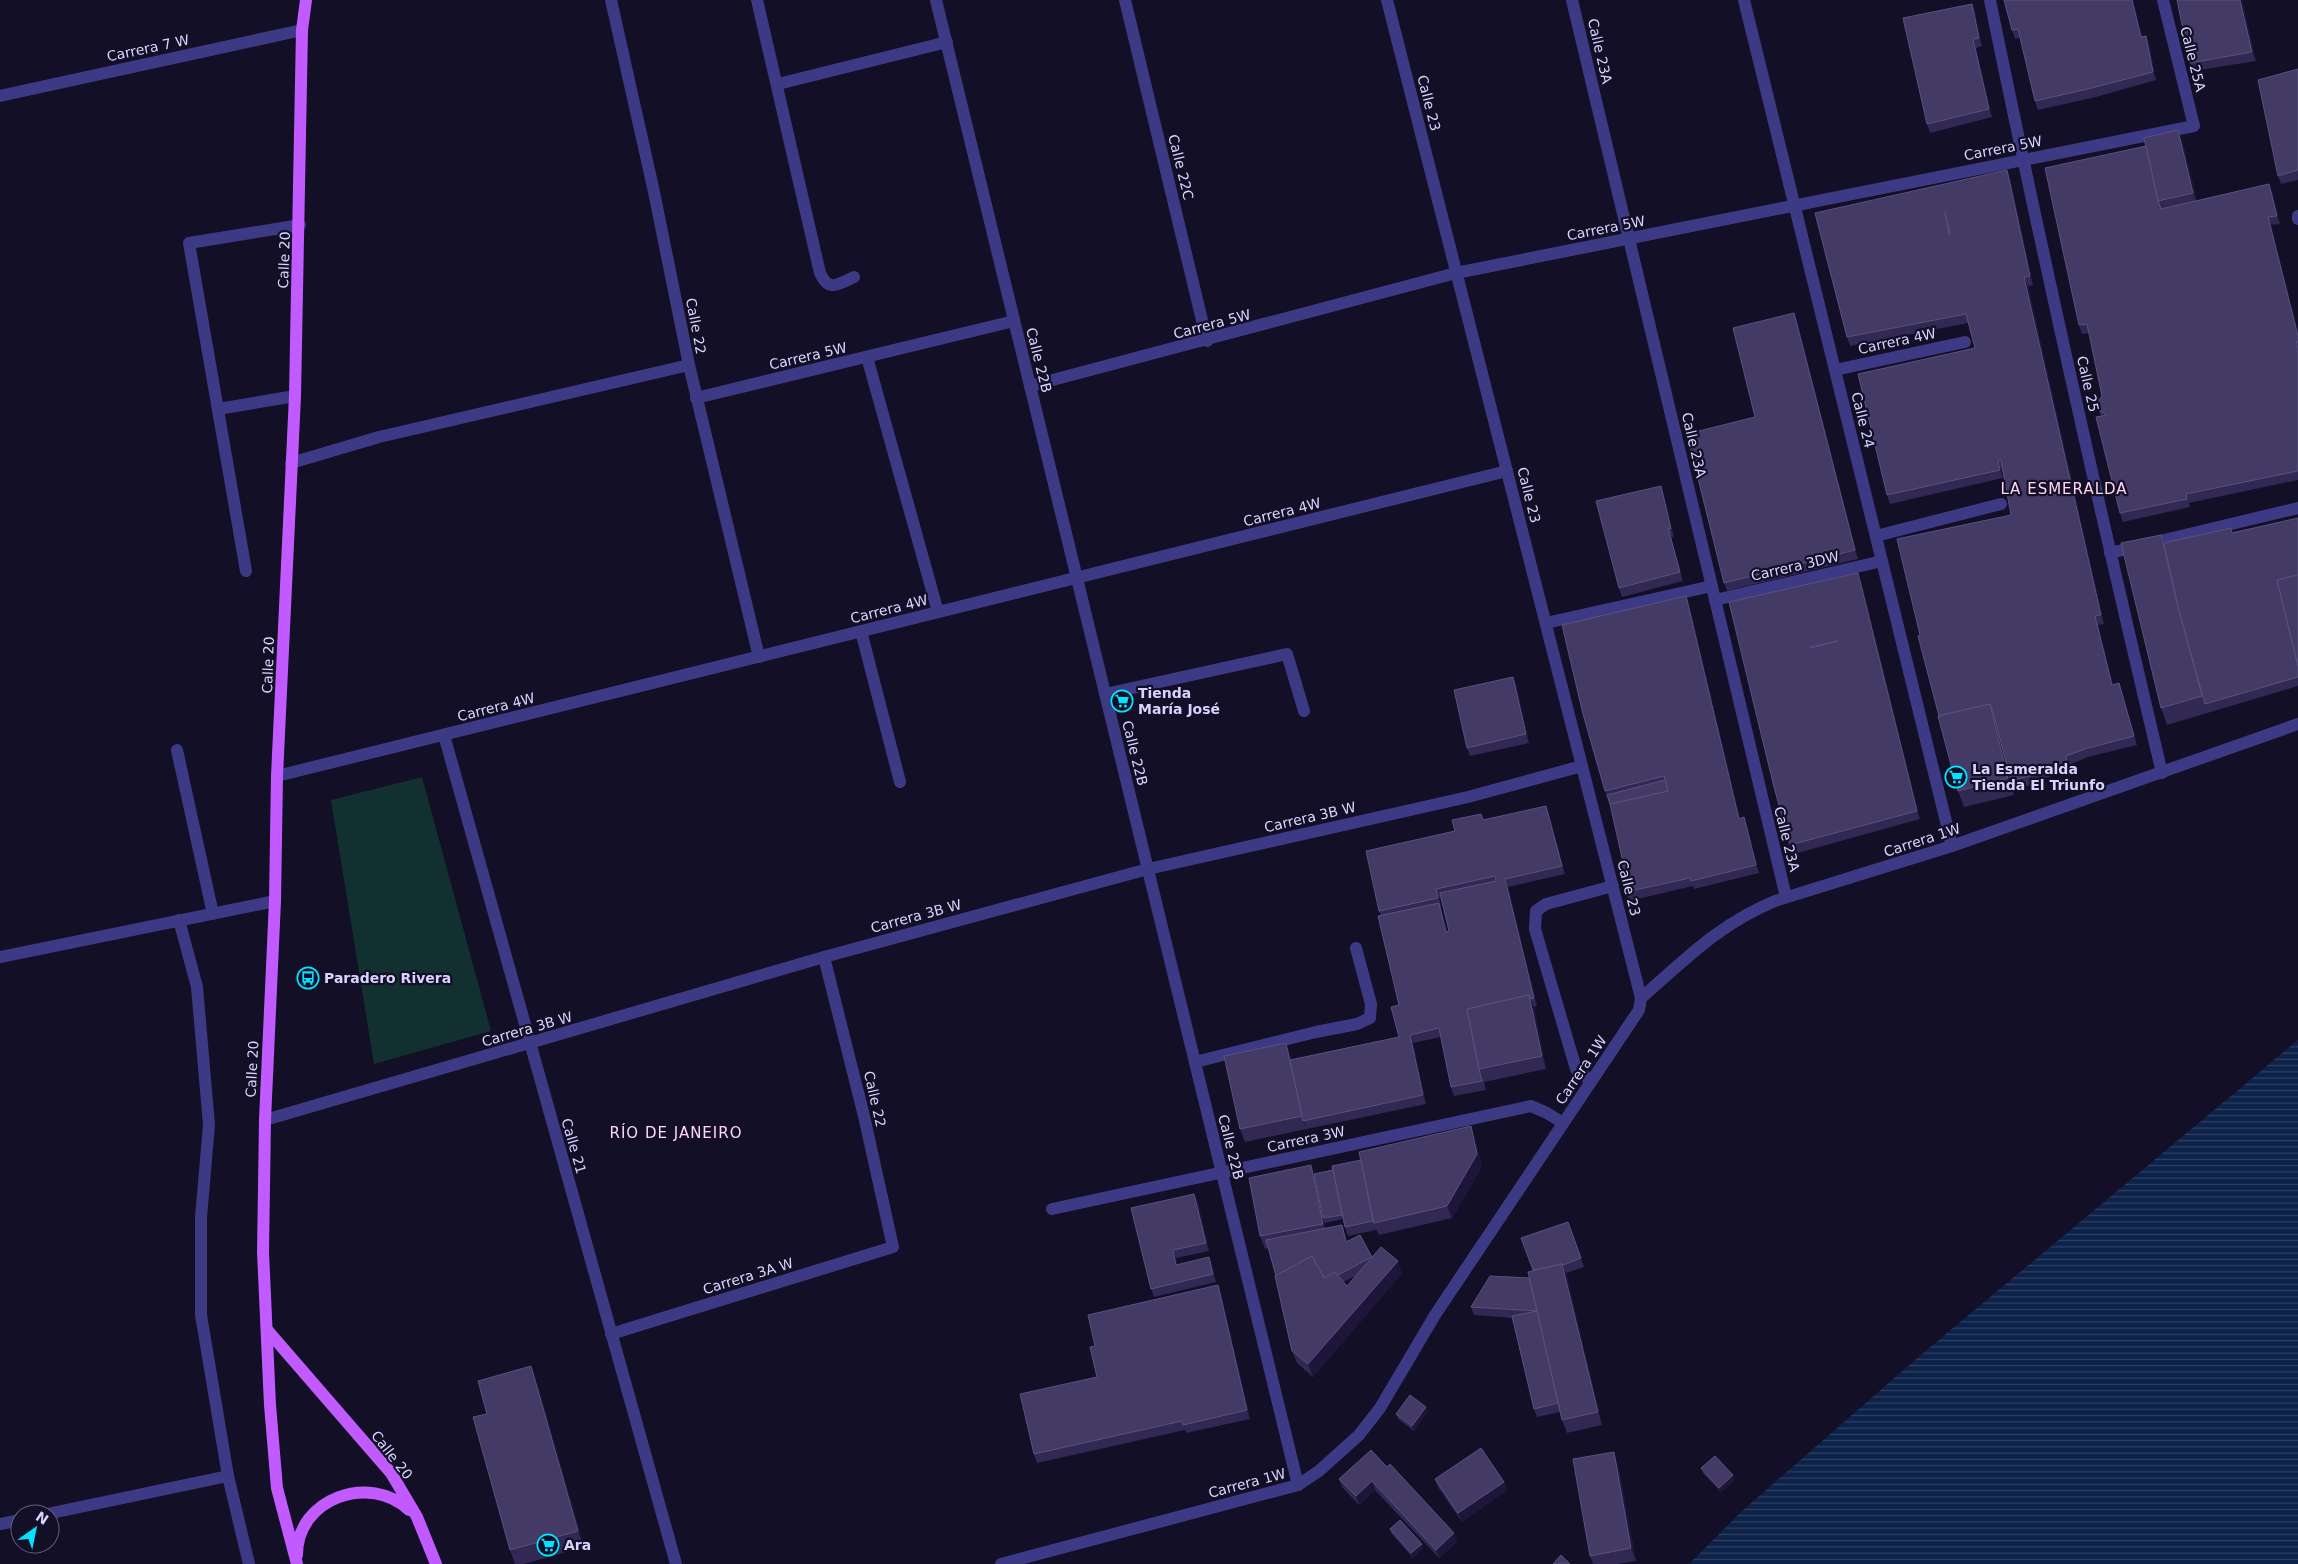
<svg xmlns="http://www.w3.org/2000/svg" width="2298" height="1564" font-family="'DejaVu Sans',sans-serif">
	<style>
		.park { fill: #12302f }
		.water { fill: url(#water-rules) }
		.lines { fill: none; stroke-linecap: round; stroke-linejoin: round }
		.minor { stroke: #3d3a85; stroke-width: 12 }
		.major { stroke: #c25bff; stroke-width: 12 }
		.wall { fill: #312854; fill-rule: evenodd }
		.shaded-wall { fill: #1d163a }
		.building { fill: #433a66; stroke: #5a527e; fill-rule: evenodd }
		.labels { text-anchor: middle; stroke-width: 4.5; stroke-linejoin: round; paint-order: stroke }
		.street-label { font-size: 14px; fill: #d9d4ff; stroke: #130f26 }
		.poi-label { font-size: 14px; font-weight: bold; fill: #d9d4ff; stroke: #130f26; text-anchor: start }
		.neighbourhood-label { font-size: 15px; letter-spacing: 1px; fill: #ffd6f0; stroke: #130f26 }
	</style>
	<defs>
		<pattern id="water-rules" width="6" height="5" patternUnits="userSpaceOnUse" patternTransform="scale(1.25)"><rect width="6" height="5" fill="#0c2248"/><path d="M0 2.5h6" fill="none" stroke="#2f4163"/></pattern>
	</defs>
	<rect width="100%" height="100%" fill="#130f26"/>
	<polygon class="park" points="422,777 491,1031 374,1064 331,800"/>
	<polygon class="water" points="2298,1040 2298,1564 1689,1564 1742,1511 1922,1354"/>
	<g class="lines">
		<g class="minor">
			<polyline points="611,0 654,192 689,365 759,657"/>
			<path d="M757,0L820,273C829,293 838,284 854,277"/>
			<polyline points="936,0 1298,1485"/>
			<polyline points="1125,0 1207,341"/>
			<polyline points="1387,0 1641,998"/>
			<polyline points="1572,0 1786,897"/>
			<polyline points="1744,0 1952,846"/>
			<path d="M1990,0C2043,259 2101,516 2162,773"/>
			<polyline points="778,84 947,42"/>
			<polyline points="0,96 302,30"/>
			<polyline points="2298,216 2298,219"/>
			<polyline points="867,357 938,612"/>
			<polyline points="1835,370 1965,342"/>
			<polyline points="1030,386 1456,273 2194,126 2163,0"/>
			<polyline points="696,398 1014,321"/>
			<polyline points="218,409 295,396"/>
			<polyline points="291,463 379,437 689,365"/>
			<polyline points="1876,536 2001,504"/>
			<polyline points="2110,553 2298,508"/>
			<polyline points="246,571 189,243 300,225"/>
			<polyline points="1715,600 1882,561"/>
			<polyline points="1546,623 1712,586"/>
			<polyline points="861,631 900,782"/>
			<polyline points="1105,694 1287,654 1304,711"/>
			<polyline points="444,735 676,1564"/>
			<polyline points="177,750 213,914"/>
			<polyline points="277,776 1507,471"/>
			<polyline points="179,920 197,987 209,1125 201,1217 201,1315 228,1476 249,1564"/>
			<polyline points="0,957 275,901"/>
			<polyline points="1195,1062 1316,1032 1357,1024 1370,1018 1371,1004 1356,948"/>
			<polyline points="1591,1081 1576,1069 1535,929 1536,911 1546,904 1613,886"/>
			<polyline points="265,1120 824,957 1148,869 1468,797 1582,766"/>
			<polyline points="1052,1209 1531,1106 1547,1113 1563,1123"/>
			<polyline points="611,1334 893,1247 864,1116 824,957"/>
			<polyline points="47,1514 228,1476"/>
			<polyline points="0,1524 20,1520"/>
			<path d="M1001,1564L1298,1485L1319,1471L1359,1435L1380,1408L1435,1315L1639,1010L1641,998C1687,958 1718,925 1775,901L1952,846L2298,724"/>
		</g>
		<g class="major">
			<polyline points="268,1331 391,1473 417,1517 436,1564"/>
			<path d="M297,1555C297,1498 370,1473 409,1510"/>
			<polyline points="297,1564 277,1488 270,1405 263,1252 265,1120 275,901 277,776 295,396 302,30 306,0"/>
		</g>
	</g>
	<g class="wall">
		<polygon points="2004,0 2133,0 2142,37 2146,36 2149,44 2156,80 2096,97 2038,110 2035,101 2020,38 2015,39 2012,30"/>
		<polygon points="2242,0 2256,61 2193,71 2190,63"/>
		<polygon points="1972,4 1975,12 1982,46 1976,48 1992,117 1930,133 1927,124"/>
		<polygon points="2298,69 2298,180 2281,184 2278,176"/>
		<polygon points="2184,147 2197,201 2269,184 2272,192 2280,224 2271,225 2298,332 2298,480 2189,503 2190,507 2123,522 2120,513 2101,416 2096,404 2102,396 2089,333 2082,334 2079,325"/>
		<polygon points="2010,178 2033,285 2028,286 2104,624 2098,625 2113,685 2119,683 2122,692 2137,745 2088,757 2069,765 2070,772 2040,779 2041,783 2014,789 2011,782 2014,795 1964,807 1958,791 1939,716 1920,635 2011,515 2002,469 2001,469 2003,478 1890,504 1887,495 1975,348 1968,323 1850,346 1847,337 1815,213"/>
		<polygon points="1794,313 1797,321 1858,559 1727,591 1724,583 1755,417"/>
		<polygon points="1664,495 1674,537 1671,537 1683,581 1622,597 1619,588"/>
		<polygon points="2298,518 2298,686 2167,725 2161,708 2164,543 2233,532"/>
		<polygon points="1861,581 1920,819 1794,854 1790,845 1729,602"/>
		<polygon points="1686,596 1689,604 1740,819 1744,817 1747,826 1759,873 1694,889 1693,886 1629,901 1626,892 1623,862 1610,804 1605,791"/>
		<polygon points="1513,677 1516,685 1529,743 1470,756 1467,748"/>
		<path d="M1546,806L1549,815L1565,874L1508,887L1537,1006L1534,1007L1546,1069L1484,1082L1486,1090L1454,1096L1451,1087L1441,1037L1413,1043L1426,1104L1245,1142L1240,1129L1291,1056L1292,1060L1399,1037V1005L1381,916L1379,911L1455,831L1481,814L1483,820ZM1440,897L1449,931H1447L1440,907L1441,906L1439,898Z"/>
		<path d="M1471,1126L1475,1139L1482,1166L1452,1218L1379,1235L1376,1229V1230L1348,1236L1345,1227L1343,1219L1325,1223L1324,1222L1326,1228L1345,1233L1347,1242L1372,1257L1402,1273L1313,1377L1297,1363L1292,1351L1276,1276L1269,1248L1265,1249L1260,1236L1314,1174L1333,1170ZM1356,1276L1347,1286L1343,1282Z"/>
		<polygon points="1194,1194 1198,1202 1209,1251 1176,1258 1177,1265 1209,1257 1212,1266 1216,1282 1154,1297 1151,1289"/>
		<polygon points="1568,1222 1584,1267 1566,1273 1602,1425 1567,1433 1562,1420 1560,1412 1537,1417 1534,1409 1512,1318 1474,1315 1471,1307 1529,1278 1533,1270"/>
		<polygon points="1218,1285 1221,1294 1250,1419 1186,1433 1185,1430 1037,1463 1034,1454 1097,1377 1095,1346"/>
		<polygon points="537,1383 584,1547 524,1564 515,1564 510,1550 487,1414"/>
		<polygon points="1428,1411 1414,1431 1398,1419 1396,1414"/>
		<polygon points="1614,1452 1618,1465 1636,1561 1617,1564 1593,1564 1590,1556"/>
		<polygon points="1387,1467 1454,1533 1457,1542 1439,1558 1375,1490 1359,1505 1342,1487 1339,1479"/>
		<polygon points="1701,1468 1735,1480 1721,1492 1703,1473"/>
		<polygon points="1435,1479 1504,1482 1507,1490 1462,1522 1438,1487"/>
		<polygon points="1390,1529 1422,1544 1423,1548 1413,1558 1391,1533"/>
	</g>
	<g class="shaded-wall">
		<polygon points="2132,0 2133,0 2144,45 2141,37"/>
		<polygon points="2240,0 2242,0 2256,61 2252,52"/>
		<polygon points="1972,4 1975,12 1982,46 1979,38"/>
		<polygon points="2146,36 2149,44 2156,80 2153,72"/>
		<polygon points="1973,39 1976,48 1992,117 1989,109"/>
		<polygon points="2178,130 2184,147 2199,210 2193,193"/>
		<polygon points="2007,170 2010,178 2033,285 2030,276"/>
		<polygon points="2269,184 2272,192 2280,224 2277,216"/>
		<polygon points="2268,217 2271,225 2298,332 2298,336"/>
		<polygon points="2024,277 2028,286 2104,624 2101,615"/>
		<polygon points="1794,313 1797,321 1858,559 1855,550"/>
		<polygon points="1998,461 2001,469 2003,478 2000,470"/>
		<polygon points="1661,486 1664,495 1674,537 1671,529"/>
		<polygon points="1668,528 1671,537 1683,581 1680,572"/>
		<polygon points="2161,535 2167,552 2205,704 2177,603"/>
		<polygon points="1858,573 1861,581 1920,819 1917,811"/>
		<polygon points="1686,596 1689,604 1742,828 1739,819"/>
		<polygon points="2095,616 2098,625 2115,694 2112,685"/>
		<polygon points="1513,677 1516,685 1529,743 1526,734"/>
		<polygon points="2119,683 2122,692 2137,745 2134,736"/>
		<polygon points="1990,704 1996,721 2014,795 2008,778"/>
		<polygon points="2066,756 2069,765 2070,772 2067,764"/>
		<polygon points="2037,771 2040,779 2041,783 2037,774"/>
		<polygon points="1546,806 1549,815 1565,874 1562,866"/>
		<polygon points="1744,817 1747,826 1759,873 1756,865"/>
		<polygon points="1505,879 1508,887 1537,1006 1534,998"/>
		<polygon points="1439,903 1442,911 1449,940 1446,932"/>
		<polygon points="1529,995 1534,1007 1546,1069 1542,1056"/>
		<polygon points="1410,1035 1413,1043 1426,1104 1423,1095"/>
		<polygon points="1286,1043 1291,1056 1305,1120 1303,1121 1307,1129 1302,1116"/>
		<polygon points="1471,1126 1475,1139 1482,1166 1452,1218 1447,1206"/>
		<polygon points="1311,1165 1316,1178 1327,1237 1323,1224"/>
		<polygon points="1194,1194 1198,1202 1209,1251 1206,1243"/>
		<polygon points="1342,1225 1345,1233 1349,1251 1346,1242"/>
		<polygon points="1173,1250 1176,1258 1179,1274 1176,1265"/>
		<polygon points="1209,1257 1212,1266 1216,1282 1213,1274"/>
		<polygon points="1398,1261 1402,1273 1313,1377 1308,1364"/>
		<polygon points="1562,1264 1567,1276 1602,1425 1598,1412"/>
		<polygon points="1218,1285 1221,1294 1250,1419 1247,1410"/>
		<polygon points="531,1366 537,1383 584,1547 578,1531"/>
		<polygon points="1426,1407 1428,1411 1414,1431 1412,1426"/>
		<polygon points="1614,1452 1618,1465 1636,1561 1631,1548"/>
		<polygon points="1733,1475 1735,1480 1721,1492 1719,1488"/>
		<polygon points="1372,1481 1375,1490 1359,1505 1356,1496"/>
		<polygon points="1504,1482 1507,1490 1462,1522 1458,1513"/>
		<polygon points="1454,1533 1457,1542 1439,1558 1436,1550"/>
		<polygon points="1422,1544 1423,1548 1413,1558 1411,1553"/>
	</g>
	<g class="building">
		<polygon points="2004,0 2132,0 2141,37 2146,36 2153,72 2092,88 2035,101 2018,29 2012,30"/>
		<polygon points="2177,0 2240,0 2252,52 2190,63"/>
		<polygon points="1972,4 1979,38 1973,39 1989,109 1927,124 1903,18"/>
		<polygon points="2298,69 2298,170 2278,176 2258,80"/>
		<polygon points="2178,130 2193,193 2158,201 2144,138"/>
		<polygon points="2146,146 2158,201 2161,209 2269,184 2277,216 2268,217 2298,336 2298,342 2296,342 2298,349 2298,471 2186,494 2187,499 2120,513 2096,417 2107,415 2100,411 2096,404 2102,396 2087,324 2079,325 2045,168"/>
		<path d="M2007,170L2030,276L2024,277L2101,615L2095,616L2112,685L2119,683L2134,736L2085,749L2066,756L2067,764L2037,771V774L2011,781L1993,712L1990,704L1939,716L1918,636L1920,635L1897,539L2011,515L2001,460L1998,461L2000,470L1887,495L1858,374L1975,348L1966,314L1847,337L1815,213ZM1945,212L1950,234H1949Z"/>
		<polygon points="1794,313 1855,550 1724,583 1687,434 1755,417 1733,328"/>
		<polygon points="1661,486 1671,529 1668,528 1680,572 1619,588 1596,501"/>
		<polygon points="2298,518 2298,575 2277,580 2298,666 2298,677 2205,704 2179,611 2164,543 2231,528 2232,533"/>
		<polygon points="2161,535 2177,603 2202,696 2161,708 2121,543"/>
		<path d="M1858,573L1917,811L1790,845L1774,787L1729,602ZM1838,641L1811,648L1810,647Z"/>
		<polygon points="2298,575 2298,666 2277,580"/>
		<polygon points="1686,596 1739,819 1744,817 1756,865 1691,881 1690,878 1626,892 1619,863 1623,862 1610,804 1668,791 1664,776 1605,791 1583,714 1562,625"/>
		<polygon points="1513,677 1526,734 1467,748 1454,690"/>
		<polygon points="1990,704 2008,778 1958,791 1938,716"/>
		<polygon points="1665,780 1668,791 1610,804 1607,795"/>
		<polygon points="1546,806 1562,866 1505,879 1534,998 1530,999 1529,995 1467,1009 1479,1069 1482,1081 1451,1087 1439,1028 1410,1035 1423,1095 1303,1121 1290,1060 1399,1037 1391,1007 1399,1005 1378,916 1439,903 1446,932 1449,931 1440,893 1496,881 1495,876 1436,889 1438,898 1379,911 1366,851 1455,831 1452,820 1481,814 1483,820"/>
		<polygon points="1529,995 1542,1056 1479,1069 1467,1009"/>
		<polygon points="1286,1043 1302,1116 1240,1129 1224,1056"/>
		<polygon points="1471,1126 1477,1154 1447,1206 1374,1223 1359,1152"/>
		<polygon points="1361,1160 1373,1221 1345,1227 1332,1166"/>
		<polygon points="1311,1165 1323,1224 1260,1236 1249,1178"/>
		<polygon points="1333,1170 1342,1215 1323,1218 1314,1174"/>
		<polygon points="1194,1194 1206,1243 1173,1250 1176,1265 1209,1257 1213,1274 1151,1289 1131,1208"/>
		<polygon points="1568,1222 1581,1258 1563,1265 1562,1264 1533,1270 1521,1238"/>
		<polygon points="1342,1225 1346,1242 1360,1235 1372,1257 1338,1275 1335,1272 1324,1278 1312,1256 1276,1276 1266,1240"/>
		<polygon points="1381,1247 1398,1261 1308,1364 1292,1351 1275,1276 1312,1256 1324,1278 1335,1272 1347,1286"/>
		<polygon points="1562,1264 1598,1412 1562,1420 1528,1272"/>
		<polygon points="1490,1276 1529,1278 1537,1311 1471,1307"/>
		<polygon points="1218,1285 1247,1410 1183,1425 1182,1421 1034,1454 1020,1394 1097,1377 1090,1347 1095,1346 1088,1315"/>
		<polygon points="1537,1311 1558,1403 1534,1409 1512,1316"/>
		<polygon points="531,1366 578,1531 510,1550 473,1417 487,1414 478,1381"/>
		<polygon points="1410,1395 1426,1407 1412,1426 1396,1414"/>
		<polygon points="1481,1448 1504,1482 1458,1513 1435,1479"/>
		<polygon points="1371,1450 1387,1467 1390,1464 1454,1533 1436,1550 1372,1481 1356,1496 1339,1479"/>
		<polygon points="1614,1452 1631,1548 1590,1556 1573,1459"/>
		<polygon points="1715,1456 1733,1475 1719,1488 1701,1468"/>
		<polygon points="1400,1520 1422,1544 1411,1553 1390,1529"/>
		<polygon points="1561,1555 1570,1564 1553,1564"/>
	</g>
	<defs>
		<g id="supermarket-ring" transform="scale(1.125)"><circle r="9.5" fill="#130f26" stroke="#00e5ff" stroke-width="1.5"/><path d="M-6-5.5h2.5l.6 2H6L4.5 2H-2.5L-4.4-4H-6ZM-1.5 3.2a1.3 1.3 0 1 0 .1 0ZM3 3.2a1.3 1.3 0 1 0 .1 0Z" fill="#00e5ff"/></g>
		<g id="bus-ring" transform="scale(1.125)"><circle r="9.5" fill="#130f26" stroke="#00e5ff" stroke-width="1.5"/><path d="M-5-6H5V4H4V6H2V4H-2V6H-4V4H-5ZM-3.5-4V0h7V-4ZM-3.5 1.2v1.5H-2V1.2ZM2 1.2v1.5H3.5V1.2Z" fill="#00e5ff"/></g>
	</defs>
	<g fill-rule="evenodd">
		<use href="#supermarket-ring" x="1122" y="701"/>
		<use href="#supermarket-ring" x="1956" y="777"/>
		<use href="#bus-ring" x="308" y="978"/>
		<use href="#supermarket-ring" x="548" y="1545"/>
	</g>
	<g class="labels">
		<g class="street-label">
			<text transform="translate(148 48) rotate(-12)" y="5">Carrera 7 W</text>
			<text transform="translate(1600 51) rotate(77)" y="5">Calle 23A</text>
			<text transform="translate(2193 59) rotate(76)" y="5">Calle 25A</text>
			<text transform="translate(1429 103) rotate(76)" y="5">Calle 23</text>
			<text transform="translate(2003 148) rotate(-11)" y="5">Carrera 5W</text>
			<text transform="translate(1181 167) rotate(76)" y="5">Calle 22C</text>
			<text transform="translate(1606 228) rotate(-11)" y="5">Carrera 5W</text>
			<text transform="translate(284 260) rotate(-88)" y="5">Calle 20</text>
			<text transform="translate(1212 324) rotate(-15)" y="5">Carrera 5W</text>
			<text transform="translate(696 326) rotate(79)" y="5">Calle 22</text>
			<text transform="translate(1897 341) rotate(-12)" y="5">Carrera 4W</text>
			<text transform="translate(808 356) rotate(-13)" y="5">Carrera 5W</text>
			<text transform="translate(1039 360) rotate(76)" y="5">Calle 22B</text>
			<text transform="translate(2088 384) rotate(77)" y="5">Calle 25</text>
			<text transform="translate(1863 420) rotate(76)" y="5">Calle 24</text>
			<text transform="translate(1694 445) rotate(77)" y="5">Calle 23A</text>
			<text transform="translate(1529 495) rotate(76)" y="5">Calle 23</text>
			<text transform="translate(1282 512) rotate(-14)" y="5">Carrera 4W</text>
			<text transform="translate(1795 566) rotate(-13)" y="5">Carrera 3DW</text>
			<text transform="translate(889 609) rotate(-14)" y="5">Carrera 4W</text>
			<text transform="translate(268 665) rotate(-88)" y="5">Calle 20</text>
			<text transform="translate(496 707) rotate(-14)" y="5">Carrera 4W</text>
			<text transform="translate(1135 753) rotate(76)" y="5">Calle 22B</text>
			<text transform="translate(1310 817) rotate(-13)" y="5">Carrera 3B W</text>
			<text transform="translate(1787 839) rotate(76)" y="5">Calle 23A</text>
			<text transform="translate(1922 840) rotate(-18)" y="5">Carrera 1W</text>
			<text transform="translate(1629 888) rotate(76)" y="5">Calle 23</text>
			<text transform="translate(916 916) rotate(-15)" y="5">Carrera 3B W</text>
			<text transform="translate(527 1029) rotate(-16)" y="5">Carrera 3B W</text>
			<text transform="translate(252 1069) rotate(-87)" y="5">Calle 20</text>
			<text transform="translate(1581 1070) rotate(-56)" y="5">Carrera 1W</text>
			<text transform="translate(875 1099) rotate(77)" y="5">Calle 22</text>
			<text transform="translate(1306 1139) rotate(-12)" y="5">Carrera 3W</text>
			<text transform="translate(574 1146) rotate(74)" y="5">Calle 21</text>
			<text transform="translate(1231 1147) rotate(76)" y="5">Calle 22B</text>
			<text transform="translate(748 1276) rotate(-17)" y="5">Carrera 3A W</text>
			<text transform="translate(392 1455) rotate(52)" y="5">Calle 20</text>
			<text transform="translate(1247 1483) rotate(-15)" y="5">Carrera 1W</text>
		</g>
		<g class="poi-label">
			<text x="1138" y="698">Tienda<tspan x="1138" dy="16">María José</tspan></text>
			<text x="1972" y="774">La Esmeralda<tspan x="1972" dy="16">Tienda El Triunfo</tspan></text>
			<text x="324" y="983">Paradero Rivera</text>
			<text x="564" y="1550">Ara</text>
		</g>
		<g class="neighbourhood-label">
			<text x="2064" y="494">LA ESMERALDA</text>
			<text x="676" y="1138">RÍO DE JANEIRO</text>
		</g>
	</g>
	<g transform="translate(35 1529) rotate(33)"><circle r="24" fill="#130f26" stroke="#625e7d"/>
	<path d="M0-4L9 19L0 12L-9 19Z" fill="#00e5ff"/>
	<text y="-8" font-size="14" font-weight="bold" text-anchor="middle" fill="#d9d4ff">N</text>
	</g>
</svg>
